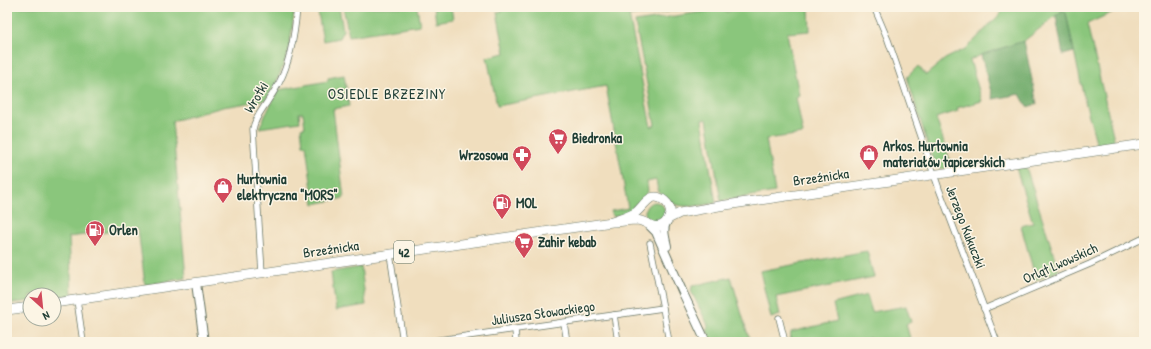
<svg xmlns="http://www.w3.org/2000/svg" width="1151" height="349" font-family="'Patrick Hand',sans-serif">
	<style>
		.green { fill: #8ac67b; stroke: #548258 }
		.forest { fill: #6fab6b; stroke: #477450 }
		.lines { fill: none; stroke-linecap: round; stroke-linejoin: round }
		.street-casing { stroke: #687564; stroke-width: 7 }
		.secondary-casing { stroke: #687564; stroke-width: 10 }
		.primary-casing { stroke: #687564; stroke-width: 10 }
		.street { stroke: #fff; stroke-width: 5.5 }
		.secondary { stroke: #fff; stroke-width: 8 }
		.primary { stroke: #fff; stroke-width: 9 }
		.labels { text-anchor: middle; stroke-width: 3; stroke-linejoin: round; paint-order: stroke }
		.shield { fill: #fcf5e5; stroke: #617469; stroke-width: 1 }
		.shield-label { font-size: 13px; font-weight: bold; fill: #1f3d34 }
		.street-label { font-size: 14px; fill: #1f3d34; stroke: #fcf5e5 }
		.poi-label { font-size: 14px; font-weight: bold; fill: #1f3d34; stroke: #fcf5e5; text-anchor: start }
		.neighbourhood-label { font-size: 15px; letter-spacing: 1px; fill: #1f3d34; stroke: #fcf5e5 }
	</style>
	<rect width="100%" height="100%" fill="#fcf5e5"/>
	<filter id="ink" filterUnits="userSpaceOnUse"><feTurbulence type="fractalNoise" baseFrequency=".025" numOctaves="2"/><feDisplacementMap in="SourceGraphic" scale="8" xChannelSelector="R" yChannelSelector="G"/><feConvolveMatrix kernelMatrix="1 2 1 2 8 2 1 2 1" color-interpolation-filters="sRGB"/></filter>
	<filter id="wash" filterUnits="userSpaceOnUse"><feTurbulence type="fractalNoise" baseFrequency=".012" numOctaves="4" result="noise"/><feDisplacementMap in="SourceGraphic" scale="16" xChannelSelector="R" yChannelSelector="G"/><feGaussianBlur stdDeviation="0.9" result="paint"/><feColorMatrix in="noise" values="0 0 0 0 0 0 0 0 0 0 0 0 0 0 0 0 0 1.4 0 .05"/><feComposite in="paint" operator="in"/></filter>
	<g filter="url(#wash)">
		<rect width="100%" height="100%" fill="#f0debe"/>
		<g class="green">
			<polygon points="7,7 295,7 289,51 276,83 266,100 223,107 172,121 186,278 145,285 138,228 69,237 72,295 54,297 54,295 30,295 30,301 7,304"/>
			<polygon points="317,7 339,7 343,30 339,38 323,41"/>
			<polygon points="343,7 417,7 420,25 349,36"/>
			<polygon points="434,7 451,7 453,19 436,22"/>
			<path d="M502,7H696L650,15H629L651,127L655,125L635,22L722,9L726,12L730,11L734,7H809L810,31L787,33L799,95L796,97L803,134L766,139L775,192L721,201L707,119L702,120L716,203C697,206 672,212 659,192C657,189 657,184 656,180L647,182L648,191L646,194L632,211L613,217L611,211L628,208L606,86L497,106L487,57L505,53L497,12L502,11Z"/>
			<path d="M1007,7H1124L1087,24L1115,143L1097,145L1084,98L1066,13L1063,10L1024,41L981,55L970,60L982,101L957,108L958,111L936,118L952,167C941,169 937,171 934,158H932L907,77L918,66L926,75L945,59L967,48Z"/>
			<polygon points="344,75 349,106 333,109 344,198 314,204 306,145 303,145 301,128 305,127 303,113 299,113 300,122 259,128 278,90 328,81 328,78"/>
			<polygon points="1026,167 1059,271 1036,280 1021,226 1033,223 1016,168"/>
			<circle cx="655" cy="212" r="10"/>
			<polygon points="867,251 874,277 776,297 780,315 771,318 760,271"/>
			<polygon points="361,267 366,305 336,310 331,272"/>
			<polygon points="731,277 750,342 713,342 707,331 708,325 691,291 692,286"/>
			<polygon points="867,295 872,312 906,306 911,322 906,324 910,338 895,342 878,342 876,340 869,338 856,342 790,342 791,332 837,321 833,304"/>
		</g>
		<g class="forest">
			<polygon points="1063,10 1066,13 1074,52 1063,55 1056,16"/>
			<polygon points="1024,41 1037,104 1027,107 1020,94 993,99 981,55"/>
		</g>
	</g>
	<g filter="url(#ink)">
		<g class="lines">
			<g class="street-casing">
				<g id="street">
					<polyline points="874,7 888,40 921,136 939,189 997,342"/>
					<polyline points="650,243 663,308 669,342"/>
					<polyline points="390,254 403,342"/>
					<path d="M262,273L253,129C255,117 263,109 269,99C273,94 276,88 279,83C291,60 295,33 297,7"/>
					<polyline points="77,300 83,342"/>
					<polyline points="984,309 1090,264 1144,238"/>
					<polyline points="614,315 618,342"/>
					<polyline points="779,318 785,342"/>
					<polyline points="564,323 567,342"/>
					<polyline points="515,330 516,342"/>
					<polyline points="425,342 663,308"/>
				</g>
			</g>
			<g class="secondary-casing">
				<g id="secondary">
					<polyline points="650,226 656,232 683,293 706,342"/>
					<path d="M667,246C665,237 662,229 667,221"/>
					<polyline points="196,283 204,342"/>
				</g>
			</g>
			<g class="primary-casing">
				<g id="primary">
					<polyline points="668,219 680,213 719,206 1144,144"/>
					<path d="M54,303L612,222C620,222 629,220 637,220C647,221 655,232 665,223C667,221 669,218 670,215C671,210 669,204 665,201C650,189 644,207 635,213C628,217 620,219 612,222"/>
					<polyline points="7,310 30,307"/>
				</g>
			</g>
			<use href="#street" class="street"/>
			<use href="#secondary" class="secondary"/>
			<use href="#primary" class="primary"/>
		</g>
	</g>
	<defs>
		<g id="supermarket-pin" transform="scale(1)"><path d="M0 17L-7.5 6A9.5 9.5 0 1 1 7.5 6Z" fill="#d1495b" stroke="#fcf5e5"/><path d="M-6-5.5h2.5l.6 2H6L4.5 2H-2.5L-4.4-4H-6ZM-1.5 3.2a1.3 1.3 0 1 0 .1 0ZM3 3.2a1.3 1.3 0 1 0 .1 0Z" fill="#fff"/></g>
		<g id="shop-pin" transform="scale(1)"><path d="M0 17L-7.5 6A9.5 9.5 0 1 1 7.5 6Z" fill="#d1495b" stroke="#fcf5e5"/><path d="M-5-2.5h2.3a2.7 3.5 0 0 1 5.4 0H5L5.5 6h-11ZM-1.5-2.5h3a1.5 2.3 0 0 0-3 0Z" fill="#fff"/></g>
		<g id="pharmacy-pin" transform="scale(1)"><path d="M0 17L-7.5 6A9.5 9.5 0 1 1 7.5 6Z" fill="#d1495b" stroke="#fcf5e5"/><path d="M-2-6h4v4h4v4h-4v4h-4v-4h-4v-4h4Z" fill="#fff"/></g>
		<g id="fuel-pin" transform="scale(1)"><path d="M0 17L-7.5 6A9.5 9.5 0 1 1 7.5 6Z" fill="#d1495b" stroke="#fcf5e5"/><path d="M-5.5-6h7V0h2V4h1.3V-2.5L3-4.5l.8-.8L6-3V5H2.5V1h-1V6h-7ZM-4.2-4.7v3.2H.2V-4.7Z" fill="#fff"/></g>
	</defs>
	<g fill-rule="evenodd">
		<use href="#supermarket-pin" x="558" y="138"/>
		<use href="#shop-pin" x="869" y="154"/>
		<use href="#pharmacy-pin" x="522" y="155"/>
		<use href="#shop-pin" x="223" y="187"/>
		<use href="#fuel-pin" x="502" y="203"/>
		<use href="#fuel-pin" x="95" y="230"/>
		<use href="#supermarket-pin" x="524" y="242"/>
	</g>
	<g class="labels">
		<rect class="shield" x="394" y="241" width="20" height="22" rx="3"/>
		<g class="shield-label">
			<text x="404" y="257">42</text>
		</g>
		<g class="street-label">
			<text transform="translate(256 97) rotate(-59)" y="5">Wrotki</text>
			<text transform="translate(821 177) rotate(-8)" y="5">Brzeźnicka</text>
			<text transform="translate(966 227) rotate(69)" y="5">Jerzego Kukuczki</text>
			<text transform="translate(331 249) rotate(-8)" y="5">Brzeźnicka</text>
			<text transform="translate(1060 263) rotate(-24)" y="5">Orląt Lwowskich</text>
			<text transform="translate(543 313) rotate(-8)" y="5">Juliusza Słowackiego</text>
		</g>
		<g class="poi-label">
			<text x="572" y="143">Biedronka</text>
			<text x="883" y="151">Arkos. Hurtownia<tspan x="883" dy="16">materiałów tapicerskich</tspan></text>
			<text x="508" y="160" text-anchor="end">Wrzosowa</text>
			<text x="237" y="184">Hurtownia<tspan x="237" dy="16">elektryczna "MORS"</tspan></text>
			<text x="516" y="208">MOL</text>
			<text x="109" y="235">Orlen</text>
			<text x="538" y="247">Zahir kebab</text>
		</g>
		<g class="neighbourhood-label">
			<text x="387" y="99">OSIEDLE BRZEZINY</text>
		</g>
	</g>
	<rect width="1151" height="349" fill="none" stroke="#fcf5e5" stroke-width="24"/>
	<g transform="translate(42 307) rotate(153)"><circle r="19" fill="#fcf5e5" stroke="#a4ab9e"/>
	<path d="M0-3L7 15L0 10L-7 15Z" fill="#d1495b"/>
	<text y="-6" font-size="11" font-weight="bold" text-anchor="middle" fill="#1f3d34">N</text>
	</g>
</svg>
